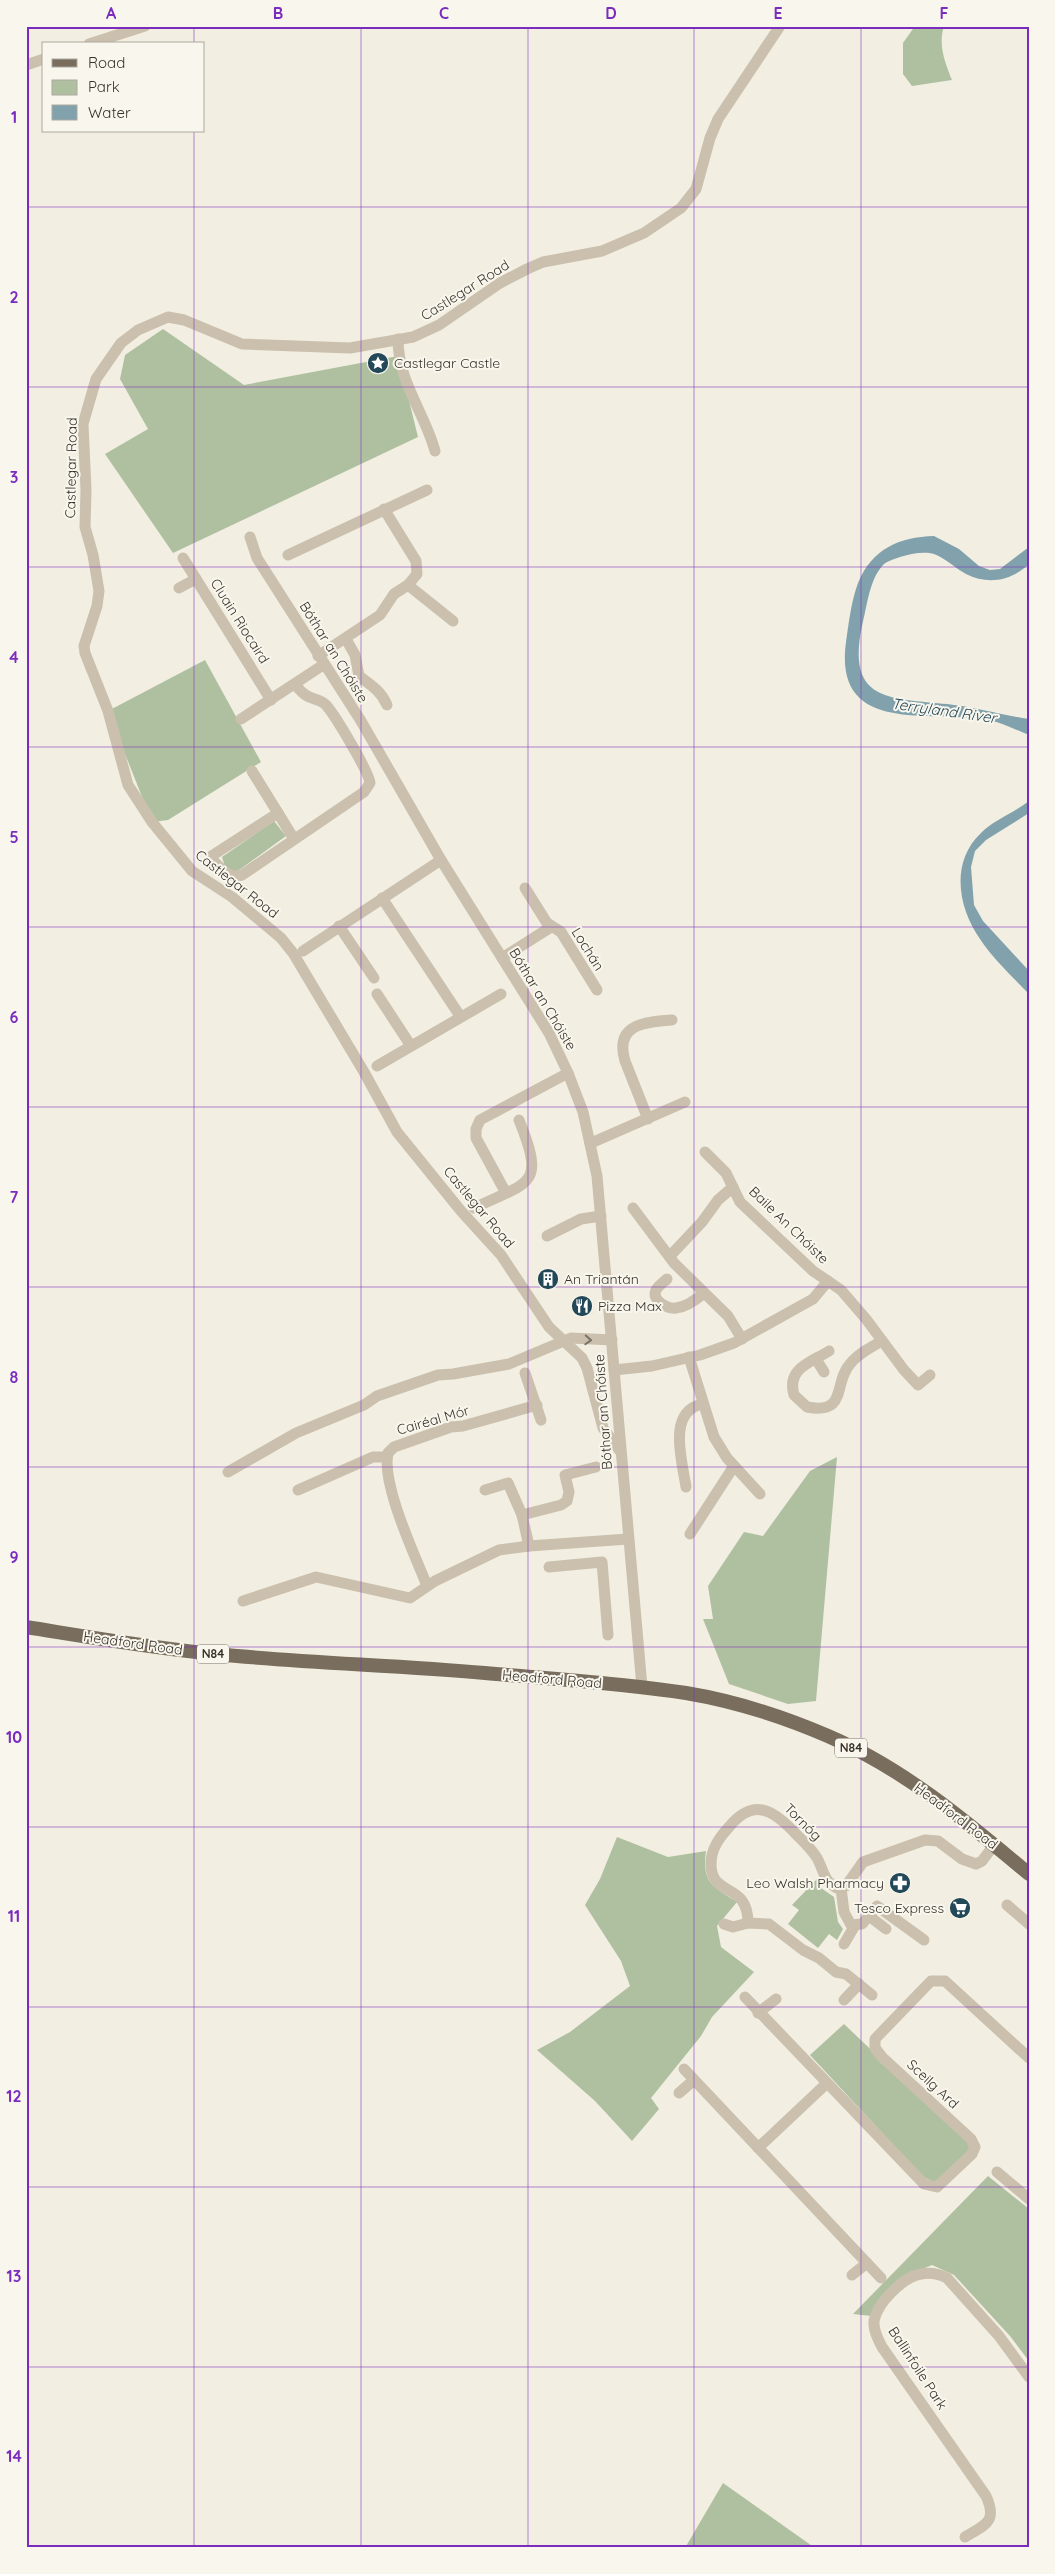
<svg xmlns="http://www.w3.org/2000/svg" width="1055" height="2574" font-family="Quicksand,sans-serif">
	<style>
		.green { fill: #afc0a1 }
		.water { fill: #81a2ad }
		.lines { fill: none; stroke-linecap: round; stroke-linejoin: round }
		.minor { stroke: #cac0ad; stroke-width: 11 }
		.major { stroke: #796d5d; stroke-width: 14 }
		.oneway { stroke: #7a7266 }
		.grid { fill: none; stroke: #7b2cbf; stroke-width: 1; stroke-opacity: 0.55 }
		.labels { text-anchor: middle; stroke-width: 4; stroke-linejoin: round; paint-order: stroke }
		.shield { fill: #f9f7ed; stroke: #726d65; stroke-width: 1 }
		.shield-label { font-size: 12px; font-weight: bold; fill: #38322b }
		.street-label { font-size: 14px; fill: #38322b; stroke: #f9f7ed }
		.poi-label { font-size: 14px; fill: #38322b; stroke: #f9f7ed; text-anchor: start }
		.water-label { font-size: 15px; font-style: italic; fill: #234858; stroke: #f9f7ed }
		.neatline { fill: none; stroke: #7b2cbf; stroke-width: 2 }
		.grid-label { font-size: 16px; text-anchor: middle; font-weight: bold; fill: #7b2cbf }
	</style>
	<rect width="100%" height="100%" fill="#f2eee1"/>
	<g class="green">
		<path d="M915,26H944C938,45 945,62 952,80L912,86L903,74V43Z"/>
		<polygon points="163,329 244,385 398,356 418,437 173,553 105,454 148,429 120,379 125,355"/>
		<polygon points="205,660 261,762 168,820 152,822 108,711"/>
		<polygon points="274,821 286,836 235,873 225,867 222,857"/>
		<polygon points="837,1457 816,1701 788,1704 729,1684 703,1619 713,1619 708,1586 744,1532 763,1536 810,1471"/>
		<path d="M617,1837L668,1857L706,1851C702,1883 712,1886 737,1902L717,1926L721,1947L754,1972L712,2017L701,2036L651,2098L659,2109L632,2141L595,2101L537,2050L570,2032L630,1986L621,1961L585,1905L600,1879Z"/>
		<polygon points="817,1879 821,1888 834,1897 838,1922 843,1929 837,1940 829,1934 818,1948 788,1924 799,1910 792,1905"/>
		<polygon points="844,2024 967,2141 970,2147 967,2153 940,2179 934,2182 923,2177 810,2055"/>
		<polygon points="988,2176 1029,2209 1029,2361 1010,2336 954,2275 932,2265 903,2277 871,2316 853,2314"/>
		<polygon points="723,2483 815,2548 685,2548"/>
	</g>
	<g class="water">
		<path d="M934,536L959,549L979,566L990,570L1000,569L1029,547V564C1011,581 988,585 966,574C955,568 945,558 934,554C924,551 910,554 900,557C895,559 887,561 883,565C869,580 867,607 862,626C846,702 890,698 947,704C975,707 1001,715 1029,719V735C1016,730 1003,723 989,720C932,709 833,737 846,642C849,622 851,602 858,583C872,549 899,537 934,536Z"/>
		<path d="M1029,801V813L986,840L975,851L971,867L974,905L983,921L1029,971V994C1012,976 993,959 980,939C958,908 950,862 981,833C994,820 1014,813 1029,801Z"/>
	</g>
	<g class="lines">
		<g class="minor">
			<polyline points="89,44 145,26"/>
			<polyline points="26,65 44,59"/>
			<path d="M398,339C398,382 424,411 435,451"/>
			<polyline points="250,537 257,558 361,721 441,860 549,1033 568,1073 583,1112 597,1176 642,1687"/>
			<polyline points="288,555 427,490"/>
			<polyline points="183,558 271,700"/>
			<polyline points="408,585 453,621"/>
			<polyline points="179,588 196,579"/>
			<path d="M346,639L355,655L359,676C371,685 381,691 387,705"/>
			<polyline points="318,656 380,615 394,594 408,585 417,574 416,561 384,509"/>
			<polyline points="241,719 323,665"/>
			<polyline points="252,771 294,839"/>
			<path d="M278,813L210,857C219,866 228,880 242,875L364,792L370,783C369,772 335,715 326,705C318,696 308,703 295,684"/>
			<polyline points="525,888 547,923 561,932 597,990"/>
			<polyline points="382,898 460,1016"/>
			<polyline points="339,926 374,978"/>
			<polyline points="303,951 441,860"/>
			<polyline points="502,958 551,927"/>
			<polyline points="377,994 411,1046"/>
			<polyline points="377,1066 501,994"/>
			<path d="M648,1119L625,1061C614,1024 645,1022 672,1020"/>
			<polyline points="591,1143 685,1102"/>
			<polyline points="705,1152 726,1173 740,1202 813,1271 841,1290 866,1319 904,1370 918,1385 930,1375"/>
			<polyline points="506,1193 476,1138 476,1129 480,1120 568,1073"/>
			<path d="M474,1208C530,1181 546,1187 519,1120"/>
			<polyline points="633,1208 674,1263 728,1316 742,1339"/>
			<polyline points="547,1236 581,1219 601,1216"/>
			<polyline points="670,1256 702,1222 718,1200 733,1187"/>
			<path d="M667,1279C664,1282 658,1286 656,1290C651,1301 668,1309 676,1308C686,1307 697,1299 704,1293"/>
			<path d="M829,1351C812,1362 786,1368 794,1395L807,1407C848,1415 833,1383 850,1364C858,1354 871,1347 882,1341"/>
			<polyline points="689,1357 714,1437 727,1458 760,1494"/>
			<polyline points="816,1359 824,1372"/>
			<polyline points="614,1370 652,1366 700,1355 734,1343 813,1299 828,1281"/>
			<polyline points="525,1373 541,1420"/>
			<polyline points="620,1451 603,1428 587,1368 582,1358 549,1327 501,1255 461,1211 397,1132 364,1072 293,953 281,938 232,897 192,871 152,822 128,785 108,711 85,653 84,646 97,606 99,591 93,555 85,527 86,490 83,424 96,379 121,343 138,330 168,317 184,320 242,344 350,348 413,337 439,325 500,283 527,269 543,262 602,251 644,233 681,208 696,189 710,138 718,119 780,26"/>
			<polyline points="228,1472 296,1433 364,1405 377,1396 438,1375 453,1374 509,1364 571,1338 612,1340"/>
			<path d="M686,1487C682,1460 667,1412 702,1404"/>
			<polyline points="298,1490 373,1457 387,1457"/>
			<polyline points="485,1490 508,1483 522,1515 529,1546"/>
			<polyline points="522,1515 561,1505 567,1501 569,1492 565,1475 596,1467"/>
			<polyline points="690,1534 734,1466"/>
			<polyline points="549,1567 602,1562 608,1635"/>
			<path d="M427,1586C415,1555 381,1484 388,1453L394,1447L451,1427L463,1426L537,1405"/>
			<polyline points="243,1601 316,1577 410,1598 435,1581 499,1550 529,1546 628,1539"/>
			<polyline points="841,1888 844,1912 851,1925 862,1924 869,1916 886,1929"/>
			<polyline points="1007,1905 1029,1924"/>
			<polyline points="869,1916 877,1906 924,1940"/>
			<polyline points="748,1923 769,1924 803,1950 819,1958 836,1972 846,1974 872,1995"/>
			<path d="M724,1924L733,1927L748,1923C748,1881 711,1898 711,1864C711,1849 719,1838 729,1827C753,1798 772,1809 794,1832C802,1840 811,1848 817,1858C823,1868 824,1883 837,1888L846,1886L863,1862L925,1840L938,1841L962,1859L976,1864L982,1861L994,1845"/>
			<polyline points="844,1944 854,1927"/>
			<polyline points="745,1997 924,2184 937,2187 972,2154 975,2147 971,2139 882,2057 875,2048 875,2039 931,1981 945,1981 1029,2058"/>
			<polyline points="844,2000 859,1984"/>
			<polyline points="758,2013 776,1999"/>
			<polyline points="684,2069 881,2278"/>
			<polyline points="679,2093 694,2080"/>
			<polyline points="758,2148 826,2084"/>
			<polyline points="997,2172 1029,2199"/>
			<polyline points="852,2275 867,2263"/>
			<path d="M965,2537C985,2525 998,2522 986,2496L882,2347C878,2339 873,2330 874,2321C877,2303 903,2277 921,2274C931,2272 939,2274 947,2278L999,2336L1029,2377"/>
		</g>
		<path class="major" d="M26,1627C89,1637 152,1648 215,1654C305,1663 396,1665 485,1673C552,1679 620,1683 686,1693C734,1701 784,1717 828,1736C903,1768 967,1822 1029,1874"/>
	</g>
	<defs><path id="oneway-chevron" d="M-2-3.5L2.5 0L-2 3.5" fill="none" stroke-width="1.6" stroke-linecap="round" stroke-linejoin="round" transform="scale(1.25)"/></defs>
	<use class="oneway" href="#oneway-chevron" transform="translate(588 1340) rotate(3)"/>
	<path class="grid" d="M194,26V44M361,26V2548M528,26V2548M694,26V2548M861,26V2548M194,131V2548M26,207H1029M26,387H1029M26,567H1029M26,747H1029M26,927H1029M26,1107H1029M26,1287H1029M26,1467H1029M26,1647H1029M26,1827H1029M26,2007H1029M26,2187H1029M26,2367H1029"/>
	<defs>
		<g id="sight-disc" transform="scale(1.125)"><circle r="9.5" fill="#234858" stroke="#f9f7ed"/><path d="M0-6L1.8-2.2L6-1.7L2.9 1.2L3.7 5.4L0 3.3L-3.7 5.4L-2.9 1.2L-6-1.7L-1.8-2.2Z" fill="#fff"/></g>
		<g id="building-disc" transform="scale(1.125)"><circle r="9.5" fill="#234858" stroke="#f9f7ed"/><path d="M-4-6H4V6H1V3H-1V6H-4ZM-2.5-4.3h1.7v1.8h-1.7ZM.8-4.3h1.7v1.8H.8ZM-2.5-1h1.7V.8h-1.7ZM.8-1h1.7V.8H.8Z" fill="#fff"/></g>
		<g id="restaurant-disc" transform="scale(1.125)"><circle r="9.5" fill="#234858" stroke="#f9f7ed"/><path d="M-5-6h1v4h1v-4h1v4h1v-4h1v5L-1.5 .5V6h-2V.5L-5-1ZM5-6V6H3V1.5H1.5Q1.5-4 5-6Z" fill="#fff"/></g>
		<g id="pharmacy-disc" transform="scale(1.125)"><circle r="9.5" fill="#234858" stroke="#f9f7ed"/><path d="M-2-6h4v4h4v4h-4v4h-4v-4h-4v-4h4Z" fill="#fff"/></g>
		<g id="supermarket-disc" transform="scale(1.125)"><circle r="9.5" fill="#234858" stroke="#f9f7ed"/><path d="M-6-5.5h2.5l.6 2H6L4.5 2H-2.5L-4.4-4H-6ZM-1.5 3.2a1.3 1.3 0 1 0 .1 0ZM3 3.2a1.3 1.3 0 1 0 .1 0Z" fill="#fff"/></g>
	</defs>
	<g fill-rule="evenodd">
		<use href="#sight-disc" x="378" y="363"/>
		<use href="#building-disc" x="548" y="1279"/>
		<use href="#restaurant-disc" x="582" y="1306"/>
		<use href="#pharmacy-disc" x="900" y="1883"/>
		<use href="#supermarket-disc" x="960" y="1908"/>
	</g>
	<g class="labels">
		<g class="shield">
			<rect x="197" y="1644.5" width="32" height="19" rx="4"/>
			<rect x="835" y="1738.5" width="32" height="19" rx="4"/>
		</g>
		<g class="shield-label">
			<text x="213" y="1658">N84</text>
			<text x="851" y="1752">N84</text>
		</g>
		<g class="street-label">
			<text transform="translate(465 290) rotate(-32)" y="5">Castlegar Road</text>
			<text transform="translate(71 468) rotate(-89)" y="5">Castlegar Road</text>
			<text transform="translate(240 621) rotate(58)" y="5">Cluain Riocaird</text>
			<text transform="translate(334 652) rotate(58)" y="5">Bóthar an Chóiste</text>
			<text transform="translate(237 884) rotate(38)" y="5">Castlegar Road</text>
			<text transform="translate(588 949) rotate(58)" y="5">Lochán</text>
			<text transform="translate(543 999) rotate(59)" y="5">Bóthar an Chóiste</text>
			<text transform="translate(479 1207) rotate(50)" y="5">Castlegar Road</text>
			<text transform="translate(789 1225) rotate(44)" y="5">Baile An Chóiste</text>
			<text transform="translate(603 1412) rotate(-94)" y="5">Bóthar an Chóiste</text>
			<text transform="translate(433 1420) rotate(-16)" y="5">Cairéal Mór</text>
			<text transform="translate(133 1643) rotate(8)" y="5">Headford Road</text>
			<text transform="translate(552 1679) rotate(5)" y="5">Headford Road</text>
			<text transform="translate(956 1816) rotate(37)" y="5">Headford Road</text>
			<text transform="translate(803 1822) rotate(45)" y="5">Tornóg</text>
			<text transform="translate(933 2084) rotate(43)" y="5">Sceilg Ard</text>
			<text transform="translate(918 2368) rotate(57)" y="5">Ballinfoile Park</text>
		</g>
		<g class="poi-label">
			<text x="394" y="368">Castlegar Castle</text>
			<text x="564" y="1284">An Triantán</text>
			<text x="598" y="1311">Pizza Max</text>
			<text x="884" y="1888" text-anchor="end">Leo Walsh Pharmacy</text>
			<text x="944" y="1913" text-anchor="end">Tesco Express</text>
		</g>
		<g class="water-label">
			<text transform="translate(944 711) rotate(8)" y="5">Terryland River</text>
		</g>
	</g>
	<rect width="1055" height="2574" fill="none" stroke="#f9f7ed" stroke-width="55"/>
	<rect x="42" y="42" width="162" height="90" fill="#f9f7ed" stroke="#aca89f"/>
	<rect x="52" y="59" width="25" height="8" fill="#796d5d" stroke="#aca89f"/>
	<text x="88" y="68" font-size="15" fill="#38322b">Road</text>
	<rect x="52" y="80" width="25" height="15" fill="#afc0a1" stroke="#aca89f"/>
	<text x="88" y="92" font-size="15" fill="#38322b">Park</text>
	<rect x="52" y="105" width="25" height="15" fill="#81a2ad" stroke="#aca89f"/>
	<text x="88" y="118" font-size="15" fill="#38322b">Water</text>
	<rect x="28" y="28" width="1000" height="2518" class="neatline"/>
	<g class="grid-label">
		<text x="111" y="19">A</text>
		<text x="278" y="19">B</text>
		<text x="444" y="19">C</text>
		<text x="611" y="19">D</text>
		<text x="778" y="19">E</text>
		<text x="944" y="19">F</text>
		<text x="14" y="123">1</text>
		<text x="14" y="303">2</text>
		<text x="14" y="483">3</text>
		<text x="14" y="663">4</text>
		<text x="14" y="843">5</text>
		<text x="14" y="1023">6</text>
		<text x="14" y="1203">7</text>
		<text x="14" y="1383">8</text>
		<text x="14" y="1563">9</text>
		<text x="14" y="1743">10</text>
		<text x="14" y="1922">11</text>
		<text x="14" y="2102">12</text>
		<text x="14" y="2282">13</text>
		<text x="14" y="2462">14</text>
	</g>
</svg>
